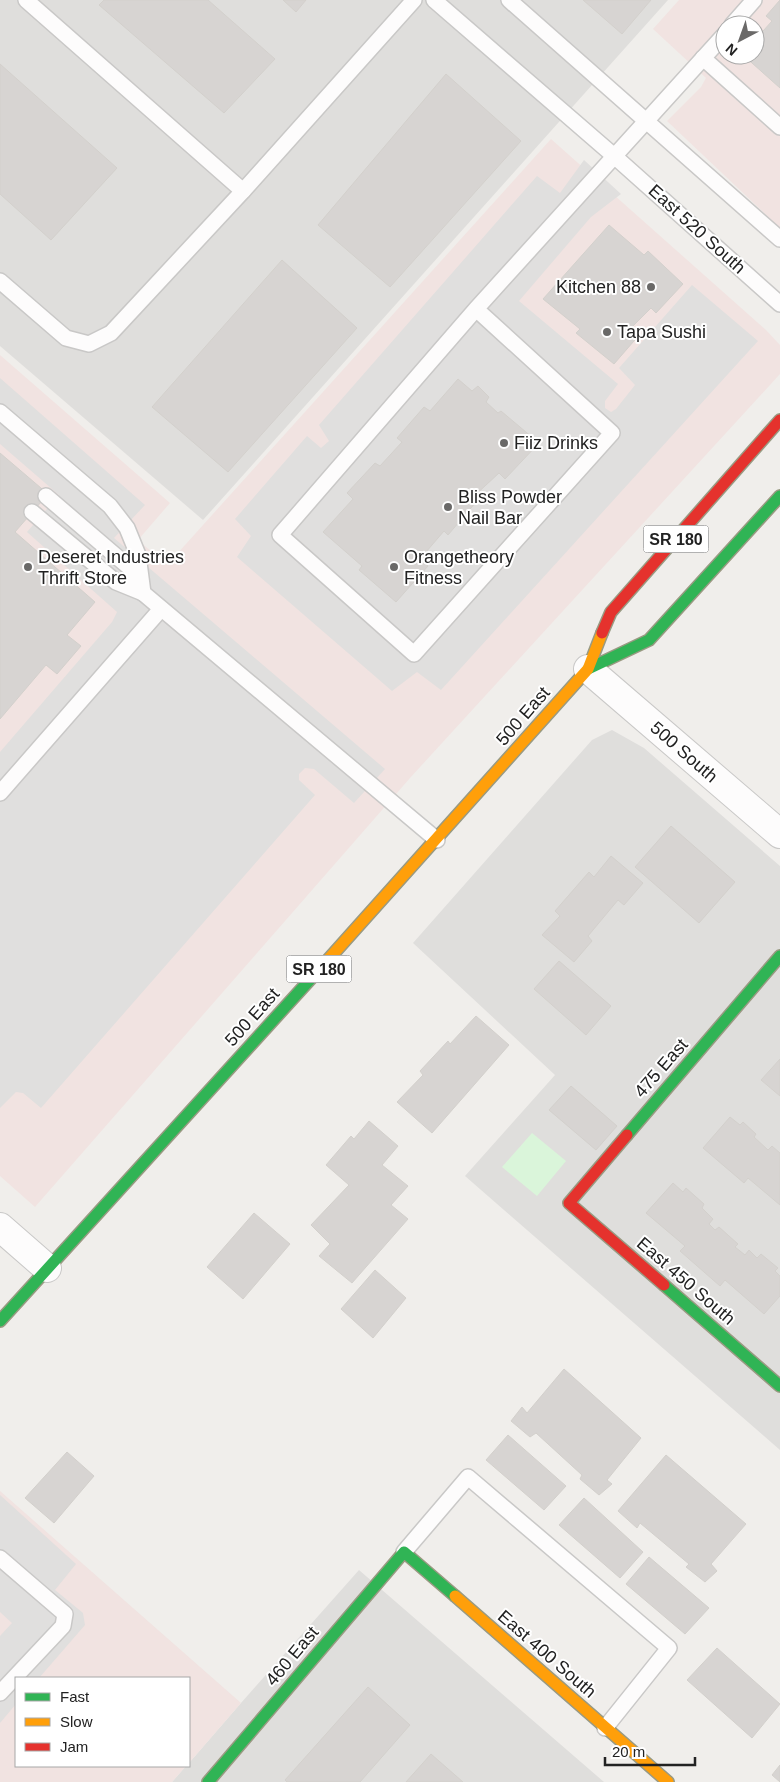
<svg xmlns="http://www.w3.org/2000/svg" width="780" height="1782" font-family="Helvetica,sans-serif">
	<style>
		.residential { fill: #dfdedc }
		.commercial { fill: #f1e3e1; fill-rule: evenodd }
		.park { fill: #daf5da }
		.parking { fill: #e0dfde }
		.building { fill: #d7d4d2; stroke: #d3d0cc }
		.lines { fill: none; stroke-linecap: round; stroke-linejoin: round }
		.lane-casing { stroke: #c9c8c7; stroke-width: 18 }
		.street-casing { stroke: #c9c8c7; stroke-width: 30 }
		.fast-casing { stroke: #999a82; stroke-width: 14 }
		.slow-casing { stroke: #999a82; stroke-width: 14 }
		.jam-casing { stroke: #999a82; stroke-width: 14 }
		.lane { stroke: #fdfcfc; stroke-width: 15 }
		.street { stroke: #fdfcfc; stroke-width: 28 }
		.fast { stroke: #30b455; stroke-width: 11 }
		.slow { stroke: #ff9f0a; stroke-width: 11 }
		.jam { stroke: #e5322d; stroke-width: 11 }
		.poi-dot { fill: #6a6968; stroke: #fff; stroke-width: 2 }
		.labels { text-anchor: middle; stroke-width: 4; stroke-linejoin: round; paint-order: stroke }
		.shield { fill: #fff; stroke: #646464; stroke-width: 1 }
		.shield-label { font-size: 16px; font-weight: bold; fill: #222 }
		.street-label { font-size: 18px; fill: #222; stroke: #fff }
		.poi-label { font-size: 18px; fill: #222; stroke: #fff; text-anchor: start }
	</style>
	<rect width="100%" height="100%" fill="#f0eeeb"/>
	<g class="residential">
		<polygon points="0,0 668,0 203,520 0,346"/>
		<polygon points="612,730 644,748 780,866 780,1450 465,1176 555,1075 413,943 592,740"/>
		<polygon points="359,1570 604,1782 172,1782 186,1766 189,1766 189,1763 241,1703"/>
	</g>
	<g class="commercial">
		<path d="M679,0H780V228L667,121L701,87L706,78L653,29ZM725,25H755V55H725Z"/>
		<polygon points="551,139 766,330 780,345 780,374 410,778 35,1207 0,1176 0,355 170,503 138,540 167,565"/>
		<polygon points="0,1491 241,1703 189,1763 189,1678 16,1678 16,1766 186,1766 172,1782 0,1782"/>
	</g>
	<polygon class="park" points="532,1133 566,1161 537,1196 502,1167"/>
	<g class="parking">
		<polygon points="584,160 621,194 591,217 519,301 618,384 605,401 605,408 611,412 616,409 635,385 619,368 692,285 758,341 441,690 417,672 392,691 237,557 251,536 235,519 307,436 321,448 329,441 319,425 537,176 560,193"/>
		<polygon points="0,378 145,505 114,538 385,769 354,803 314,769 305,768 299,774 299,780 315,795 41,1108 23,1093 16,1092 0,1108 0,752 112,622 117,612 27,532 59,495 0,444"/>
		<polygon points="0,1495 76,1564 55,1590 83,1613 85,1625 39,1678 16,1678 16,1704 0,1723 0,1636 12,1623 0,1612"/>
	</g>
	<g class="building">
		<polygon points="104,0 208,0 275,59 224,113 99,5"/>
		<polygon points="283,0 306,0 296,12"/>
		<polygon points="583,0 651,0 622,34"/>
		<polygon points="780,0 780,88 743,55 755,55 755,40 772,21 766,16"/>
		<polygon points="0,64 117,168 51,240 0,194"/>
		<polygon points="446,74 521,141 390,287 318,225"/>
		<polygon points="609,225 644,255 648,251 683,284 656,313 651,308 632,327 640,334 614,364 576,333 580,329 543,299"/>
		<polygon points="282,260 357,328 228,472 152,407"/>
		<polygon points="458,379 472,391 478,386 489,397 486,402 498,413 501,411 539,443 505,479 499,473 472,498 477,501 448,535 444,531 420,559 428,566 396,602 359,570 362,566 323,532 353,499 347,493 375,463 380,466 402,442 397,438 424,407 430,411"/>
		<polygon points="0,453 48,494 15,532 95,602 67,635 81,646 57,674 46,665 0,719"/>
		<polygon points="671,826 735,882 699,923 635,867"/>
		<polygon points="611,856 643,883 624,905 618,900 588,936 592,941 574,962 542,935 560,916 555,911 589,872 594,877"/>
		<polygon points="559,961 611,1006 586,1035 534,989"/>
		<polygon points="476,1016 509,1045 432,1133 397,1102 423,1075 420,1071 448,1041 450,1044"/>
		<polygon points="780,1059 780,1096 761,1080"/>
		<polygon points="571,1086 617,1126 596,1150 549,1110"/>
		<polygon points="730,1117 740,1125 743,1122 756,1134 754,1137 768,1150 772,1146 780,1153 780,1205 748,1178 744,1183 703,1148"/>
		<polygon points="369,1121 398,1146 382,1165 408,1186 391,1205 408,1219 352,1283 319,1256 330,1244 311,1225 349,1185 326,1165 351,1136 354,1139"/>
		<polygon points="673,1183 683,1192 686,1188 704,1204 702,1208 713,1219 709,1224 715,1230 719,1227 738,1244 735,1247 745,1255 749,1250 757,1258 761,1254 778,1268 775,1271 780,1276 780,1296 764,1314 725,1280 720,1286 680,1251 685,1246 646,1213"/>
		<polygon points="254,1213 290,1244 243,1299 207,1267"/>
		<polygon points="375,1270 406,1298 373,1338 341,1309"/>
		<polygon points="564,1369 641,1438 607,1480 612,1484 599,1495 580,1479 582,1475 536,1433 530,1437 511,1421 522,1407 527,1413"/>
		<polygon points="508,1435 566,1486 544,1510 486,1460"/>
		<polygon points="67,1452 94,1476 54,1523 25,1498"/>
		<polygon points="666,1455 746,1524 711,1564 717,1571 705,1582 686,1567 689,1564 640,1523 637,1528 618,1511"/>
		<polygon points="584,1498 643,1552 620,1578 559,1525"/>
		<polygon points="649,1557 709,1608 685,1634 626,1584"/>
		<polygon points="717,1648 780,1704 752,1738 687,1680"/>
		<polygon points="368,1687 410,1725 360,1782 287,1782 285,1780"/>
		<polygon points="431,1754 463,1782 406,1782"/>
		<polygon points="780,1765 780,1782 772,1775"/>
	</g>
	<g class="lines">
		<g class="lane-casing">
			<g id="lane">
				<polyline points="26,0 243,191 414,0"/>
				<polyline points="434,0 613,155 780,304"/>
				<polyline points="509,0 780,239"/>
				<polyline points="732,25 754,0"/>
				<polyline points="703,58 780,127"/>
				<polyline points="0,281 66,338 89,344 111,333 243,191"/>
				<polyline points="476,309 612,433 414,654 280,535 476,309 725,34"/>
				<polyline points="0,412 110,506 127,528 138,555 143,593 437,840"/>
				<polyline points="46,496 130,568 139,585"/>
				<polyline points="32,512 116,582 143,593"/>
				<polyline points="0,793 161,609"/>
				<polyline points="404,1552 468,1477 669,1648 605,1728"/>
				<polyline points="0,1558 65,1614 63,1626 0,1693"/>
			</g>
		</g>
		<g class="street-casing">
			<g id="street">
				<polyline points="588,669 780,834"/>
				<polyline points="0,1227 47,1268"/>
			</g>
		</g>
		<g class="fast-casing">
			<g id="fast">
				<polyline points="588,669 649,640 780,496"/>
				<polyline points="627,1135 780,956"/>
				<polyline points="664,1285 780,1386"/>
				<polyline points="0,1321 326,962"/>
				<polyline points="208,1782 404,1552 455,1596"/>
			</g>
		</g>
		<g class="slow-casing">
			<g id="slow">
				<polyline points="326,962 588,669 602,633"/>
				<polyline points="455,1596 668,1782"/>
			</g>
		</g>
		<g class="jam-casing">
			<g id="jam">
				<polyline points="602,633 611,612 780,420"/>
				<polyline points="627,1135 569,1203 664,1285"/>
			</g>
		</g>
		<use href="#lane" class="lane"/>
		<use href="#street" class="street"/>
		<use href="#fast" class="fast"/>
		<use href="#slow" class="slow"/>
		<use href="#jam" class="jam"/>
	</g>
	<g class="poi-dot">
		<circle cx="651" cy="287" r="5"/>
		<circle cx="607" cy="332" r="5"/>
		<circle cx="504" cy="443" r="5"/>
		<circle cx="448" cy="507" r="5"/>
		<circle cx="28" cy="567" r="5"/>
		<circle cx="394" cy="567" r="5"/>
	</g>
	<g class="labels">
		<g class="shield">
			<rect x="643.5" y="525.5" width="65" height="27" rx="4"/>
			<rect x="286.5" y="955.5" width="65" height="27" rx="4"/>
		</g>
		<g class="shield-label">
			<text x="676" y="545">SR 180</text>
			<text x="319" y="975">SR 180</text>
		</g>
		<g class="street-label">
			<text transform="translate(697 229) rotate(42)" y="6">East 520 South</text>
			<text transform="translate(523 716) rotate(-49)" y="6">500 East</text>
			<text transform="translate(684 752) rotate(41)" y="6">500 South</text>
			<text transform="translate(252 1017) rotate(-48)" y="6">500 East</text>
			<text transform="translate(661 1068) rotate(-49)" y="6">475 East</text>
			<text transform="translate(686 1281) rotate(41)" y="6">East 450 South</text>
			<text transform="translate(547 1654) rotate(41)" y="6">East 400 South</text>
			<text transform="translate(292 1656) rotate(-50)" y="6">460 East</text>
		</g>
		<g class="poi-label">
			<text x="641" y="293" text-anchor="end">Kitchen 88</text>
			<text x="617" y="338">Tapa Sushi</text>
			<text x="514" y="449">Fiiz Drinks</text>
			<text x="458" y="503">Bliss Powder<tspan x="458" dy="21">Nail Bar</tspan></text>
			<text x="38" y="563">Deseret Industries<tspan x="38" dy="21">Thrift Store</tspan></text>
			<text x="404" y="563">Orangetheory<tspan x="404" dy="21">Fitness</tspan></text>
		</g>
	</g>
	<rect x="15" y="1677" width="175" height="90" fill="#ffffff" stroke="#a7a7a7"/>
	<rect x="25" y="1693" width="25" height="8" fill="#30b455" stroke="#a7a7a7"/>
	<text x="60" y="1702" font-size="15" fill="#222222">Fast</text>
	<rect x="25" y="1718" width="25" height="8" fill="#ff9f0a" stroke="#a7a7a7"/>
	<text x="60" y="1727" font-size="15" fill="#222222">Slow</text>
	<rect x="25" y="1743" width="25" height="8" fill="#e5322d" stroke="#a7a7a7"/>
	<text x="60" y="1752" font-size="15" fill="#222222">Jam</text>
	<g transform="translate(740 40) rotate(221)"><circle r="24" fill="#ffffff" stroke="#a7a7a7"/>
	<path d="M0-4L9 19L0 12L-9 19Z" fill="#6a6968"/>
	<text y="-8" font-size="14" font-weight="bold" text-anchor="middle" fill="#222222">N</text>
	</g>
	<path d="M605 1757v8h90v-8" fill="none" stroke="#222222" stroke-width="2.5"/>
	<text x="612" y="1757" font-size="15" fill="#222222" stroke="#ffffff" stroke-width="4" paint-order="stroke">20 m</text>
</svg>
